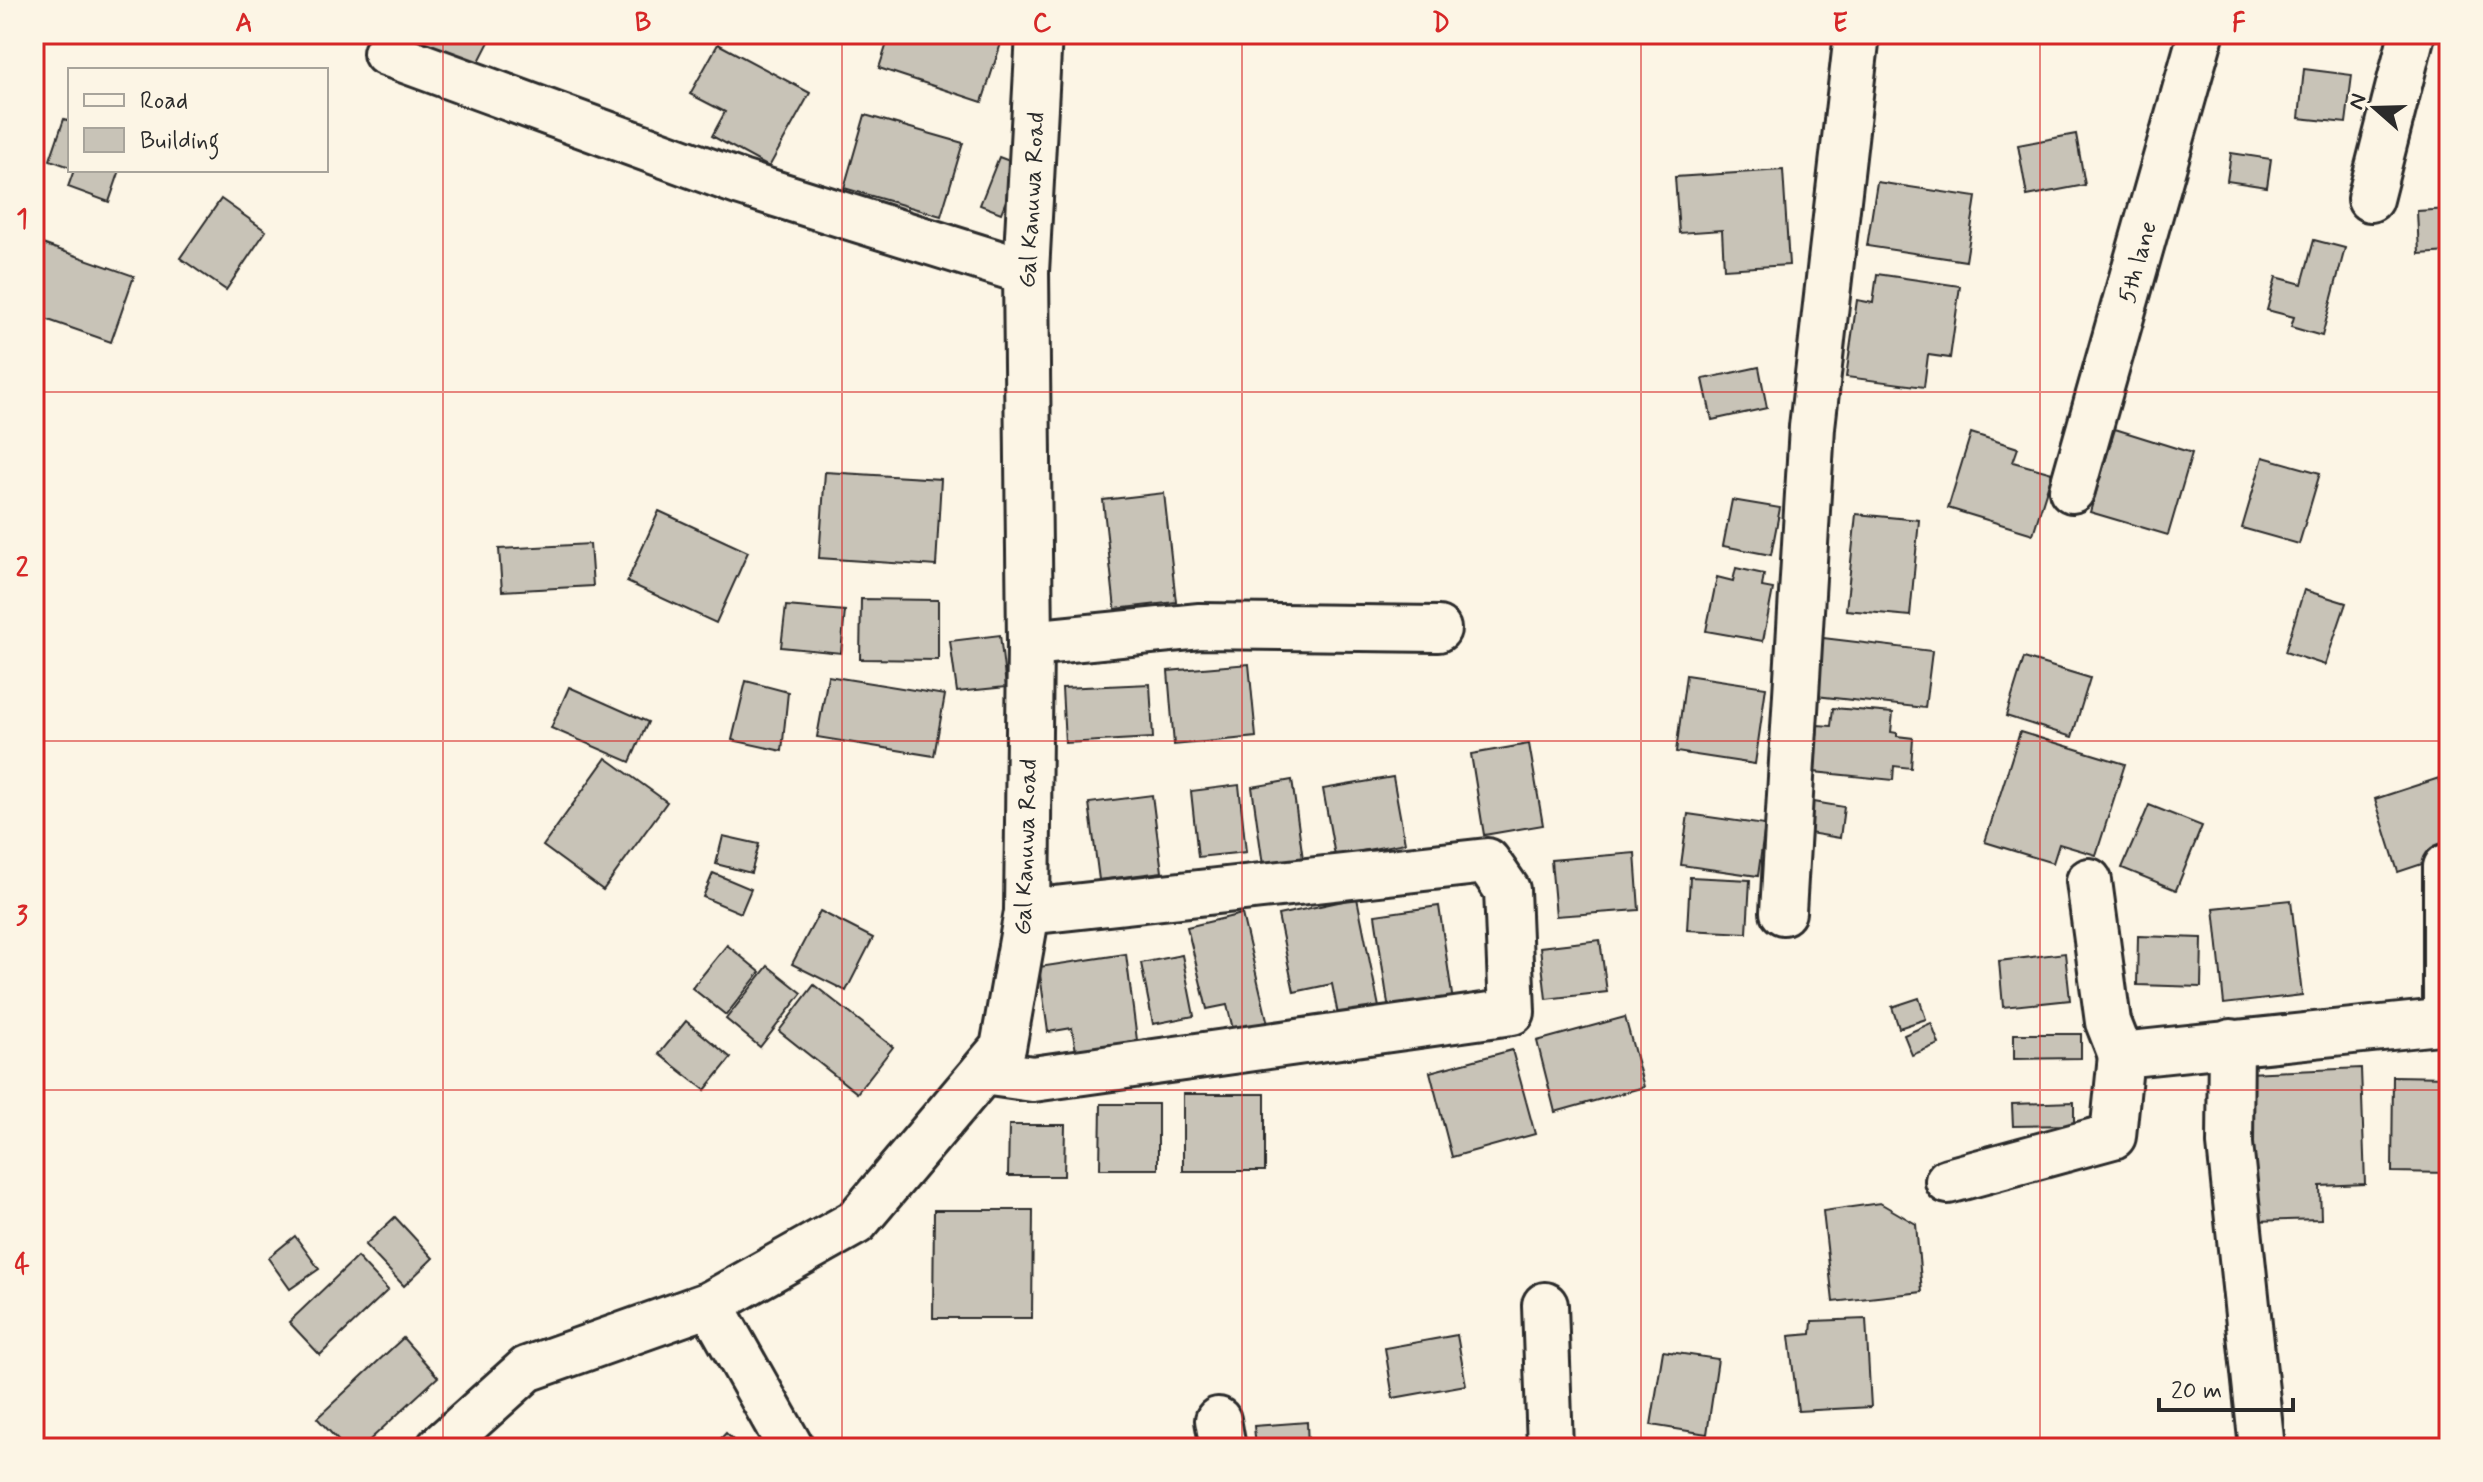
<svg xmlns="http://www.w3.org/2000/svg" width="2483" height="1482" font-family="Mynerve,sans-serif">
	<style>
		.building { fill: #c8c3b7; stroke: #2b2b2b; stroke-width: 2 }
		.lines { fill: none; stroke-linecap: round; stroke-linejoin: round }
		.minor-casing { stroke: #2b2b2b; stroke-width: 50 }
		.minor { stroke: #fcf5e5; stroke-width: 44 }
		.grid { fill: none; stroke: #d62828; stroke-width: 2; stroke-opacity: 0.55 }
		.labels { text-anchor: middle; stroke-width: 6; stroke-linejoin: round; paint-order: stroke }
		.street-label { font-size: 24px; fill: #2b2b2b; stroke: #fcf5e5 }
		.neatline { fill: none; stroke: #d62828; stroke-width: 3 }
		.grid-label { font-size: 26px; text-anchor: middle; font-weight: bold; fill: #d62828 }
	</style>
	<rect width="100%" height="100%" fill="#fcf5e5"/>
	<filter id="ink" filterUnits="userSpaceOnUse"><feTurbulence type="fractalNoise" baseFrequency=".0125" numOctaves="2"/><feDisplacementMap in="SourceGraphic" scale="16" xChannelSelector="R" yChannelSelector="G"/><feConvolveMatrix kernelMatrix="1 2 1 2 8 2 1 2 1" color-interpolation-filters="sRGB"/></filter>
	<g filter="url(#ink)">
		<g class="building">
			<polygon points="415,34 484,34 491,38 473,73 411,41"/>
			<polygon points="890,34 1004,34 982,102 879,68"/>
			<polygon points="718,44 810,93 769,167 712,136 725,112 690,94"/>
			<polygon points="2304,69 2352,75 2346,123 2299,118"/>
			<polygon points="865,115 963,143 941,216 844,188"/>
			<polygon points="64,119 70,121 70,167 50,160"/>
			<polygon points="2076,134 2085,185 2027,196 2018,145"/>
			<polygon points="2231,153 2271,159 2267,187 2227,181"/>
			<polygon points="999,157 1020,165 1001,213 980,205"/>
			<polygon points="74,170 120,170 109,202 68,187"/>
			<polygon points="1783,170 1789,265 1724,269 1722,230 1679,233 1675,177"/>
			<polygon points="1877,182 1976,197 1966,261 1867,246"/>
			<polygon points="221,199 266,231 226,290 180,258"/>
			<polygon points="2449,209 2449,252 2419,254 2417,211"/>
			<polygon points="2314,240 2345,248 2322,336 2291,327 2294,317 2267,310 2276,277 2302,284"/>
			<polygon points="34,241 134,276 111,342 34,315"/>
			<polygon points="1877,274 1960,286 1950,358 1928,355 1924,387 1846,377 1857,300 1873,303"/>
			<polygon points="1759,367 1767,408 1712,420 1703,379"/>
			<polygon points="2115,429 2192,453 2168,535 2090,512"/>
			<polygon points="1971,433 2018,448 2013,462 2052,473 2033,534 1948,508"/>
			<polygon points="2263,457 2320,473 2299,544 2242,528"/>
			<polygon points="825,472 941,479 936,566 819,558"/>
			<polygon points="1164,493 1176,602 1115,609 1103,500"/>
			<polygon points="1732,500 1780,508 1771,555 1723,546"/>
			<polygon points="659,511 748,552 716,623 627,582"/>
			<polygon points="1856,514 1919,520 1910,616 1846,610"/>
			<polygon points="590,544 593,586 502,591 499,549"/>
			<polygon points="1736,568 1764,574 1762,587 1773,589 1763,641 1706,631 1717,577 1733,581"/>
			<polygon points="2304,590 2346,603 2325,665 2285,652"/>
			<polygon points="861,599 938,600 938,660 860,659"/>
			<polygon points="786,606 845,611 841,653 781,647"/>
			<polygon points="1000,635 1006,687 957,692 950,641"/>
			<polygon points="1823,638 1932,651 1925,708 1816,696"/>
			<polygon points="2024,658 2090,678 2072,737 2006,716"/>
			<polygon points="1249,664 1256,737 1174,745 1168,671"/>
			<polygon points="1686,675 1766,687 1755,764 1676,752"/>
			<polygon points="828,676 945,695 934,756 817,737"/>
			<polygon points="746,681 788,692 782,751 732,740"/>
			<polygon points="1150,684 1153,738 1065,743 1062,688"/>
			<polygon points="569,687 648,722 630,762 551,728"/>
			<polygon points="1833,708 1893,713 1891,732 1897,733 1897,736 1913,738 1911,768 1894,766 1893,780 1814,772 1818,725 1831,726"/>
			<polygon points="2020,732 2125,764 2096,855 2059,844 2053,863 1985,842"/>
			<polygon points="1529,744 1543,825 1484,835 1471,754"/>
			<polygon points="606,758 667,802 603,890 543,846"/>
			<polygon points="1393,777 1405,843 1335,856 1323,789"/>
			<polygon points="2439,778 2444,795 2449,793 2449,855 2398,872 2375,799"/>
			<polygon points="1292,780 1303,859 1263,865 1252,787"/>
			<polygon points="1239,785 1246,852 1198,857 1191,791"/>
			<polygon points="1152,795 1162,872 1099,880 1089,803"/>
			<polygon points="1808,801 1844,807 1840,838 1803,832"/>
			<polygon points="2149,805 2202,826 2176,890 2122,868"/>
			<polygon points="1688,814 1765,825 1758,876 1681,865"/>
			<polygon points="723,836 759,844 751,873 716,864"/>
			<polygon points="1635,853 1639,910 1556,916 1551,860"/>
			<polygon points="713,873 751,889 741,913 703,897"/>
			<polygon points="1690,877 1750,880 1747,933 1687,930"/>
			<polygon points="1357,898 1380,1012 1339,1020 1332,984 1294,992 1278,915"/>
			<polygon points="2291,900 2302,995 2224,1004 2214,908"/>
			<polygon points="1439,906 1453,1002 1389,1011 1375,915"/>
			<polygon points="820,911 873,938 846,991 792,964"/>
			<polygon points="1242,914 1268,1024 1234,1033 1227,1005 1207,1009 1187,927"/>
			<polygon points="2138,936 2202,938 2201,987 2137,985"/>
			<polygon points="1600,940 1607,992 1546,999 1540,947"/>
			<polygon points="727,945 760,972 726,1015 692,988"/>
			<polygon points="2065,953 2070,1000 2003,1007 1999,961"/>
			<polygon points="1126,954 1138,1048 1077,1057 1072,1028 1048,1032 1039,967"/>
			<polygon points="1182,955 1194,1016 1153,1024 1141,963"/>
			<polygon points="768,966 802,993 760,1047 726,1019"/>
			<polygon points="814,985 893,1047 857,1093 779,1031"/>
			<polygon points="1919,998 1926,1019 1899,1028 1892,1007"/>
			<polygon points="1625,1017 1644,1087 1555,1112 1537,1041"/>
			<polygon points="686,1021 731,1058 705,1090 659,1054"/>
			<polygon points="1931,1023 1939,1044 1912,1055 1904,1035"/>
			<polygon points="2014,1034 2081,1034 2081,1058 2014,1059"/>
			<polygon points="1512,1050 1535,1134 1452,1157 1430,1072"/>
			<polygon points="2361,1068 2365,1184 2320,1186 2321,1219 2253,1221 2248,1073"/>
			<polygon points="2393,1076 2449,1077 2449,1173 2392,1172"/>
			<rect x="1183" y="1094" width="82" height="77"/>
			<polygon points="2074,1102 2074,1125 2013,1126 2012,1104"/>
			<polygon points="1101,1104 1158,1104 1158,1169 1100,1169"/>
			<polygon points="1009,1125 1065,1125 1064,1176 1008,1176"/>
			<polygon points="1880,1203 1916,1224 1922,1292 1833,1302 1823,1211"/>
			<polygon points="934,1210 1033,1210 1032,1318 933,1318"/>
			<polygon points="395,1217 433,1258 404,1286 365,1245"/>
			<polygon points="295,1236 319,1269 290,1289 268,1258"/>
			<polygon points="357,1257 388,1290 320,1355 289,1322"/>
			<polygon points="1866,1319 1871,1407 1798,1411 1789,1336 1811,1334 1812,1321"/>
			<polygon points="1457,1335 1466,1385 1393,1398 1385,1348"/>
			<polygon points="403,1338 438,1377 361,1448 345,1448 317,1418"/>
			<polygon points="1663,1351 1718,1359 1707,1434 1651,1425"/>
			<polygon points="1307,1422 1308,1448 1256,1448 1254,1426"/>
			<polygon points="726,1433 741,1448 712,1448"/>
		</g>
		<g class="lines">
			<g class="minor-casing">
				<g id="minor">
					<polyline points="386,53 741,183 1026,272"/>
					<polyline points="2370,199 2412,34"/>
					<polyline points="2072,490 2201,34"/>
					<polyline points="1030,643 1200,626 1438,629"/>
					<polyline points="2089,881 2108,1022 2121,1055"/>
					<polyline points="1783,912 1812,427 1857,34"/>
					<polyline points="2446,1021 2446,867 2449,866"/>
					<polyline points="2231,1042 2230,1144 2262,1448"/>
					<polyline points="983,1072 1033,1079 1512,1012 1507,890 1487,861 1027,912"/>
					<polyline points="1948,1181 2113,1136 2121,1055 2449,1021"/>
					<polyline points="710,1304 791,1448"/>
					<polyline points="1545,1305 1550,1448"/>
					<polyline points="1218,1420 1223,1448"/>
					<polyline points="439,1448 527,1369 710,1304 856,1222 1003,1048 1027,912 1030,643 1026,272 1039,34"/>
				</g>
			</g>
			<use href="#minor" class="minor"/>
		</g>
	</g>
	<path class="grid" d="M443,34V1448M842,34V1448M1242,34V1448M1641,34V1448M2040,34V1448M34,392H2449M34,741H2449M34,1090H2449"/>
	<g class="labels">
		<g class="street-label">
			<text transform="translate(1031 200) rotate(-87)" y="8">Gal Kanuwa Road</text>
			<text transform="translate(2137 262) rotate(-74)" y="8">5th lane</text>
			<text transform="translate(1025 847) rotate(-88)" y="8">Gal Kanuwa Road</text>
		</g>
	</g>
	<rect width="2483" height="1482" fill="none" stroke="#fcf5e5" stroke-width="88"/>
	<rect x="68" y="68" width="260" height="104" fill="#fcf5e5" stroke="#a8a49b" stroke-width="2"/>
	<rect x="84" y="94" width="40" height="12" fill="#fcf5e5" stroke="#a8a49b" stroke-width="2"/>
	<text x="140" y="108" font-size="24" fill="#2b2b2b">Road</text>
	<rect x="84" y="128" width="40" height="24" fill="#c8c3b7" stroke="#a8a49b" stroke-width="2"/>
	<text x="140" y="148" font-size="24" fill="#2b2b2b">Building</text>
	<g transform="translate(2375 108) rotate(290)" stroke="#fcf5e5" stroke-width="6" paint-order="stroke">
	<path d="M0-6L14 30L0 20L-14 30Z" fill="#2b2b2b"/>
	<text y="-12" font-size="22" font-weight="bold" text-anchor="middle" fill="#2b2b2b">N</text>
	</g>
	<path d="M2159 1398v12h134v-12" fill="none" stroke="#2b2b2b" stroke-width="4"/>
	<text x="2171" y="1398" font-size="24" fill="#2b2b2b" stroke="#fcf5e5" stroke-width="6" paint-order="stroke">20 m</text>
	<rect x="44" y="44" width="2395" height="1394" class="neatline"/>
	<g class="grid-label">
		<text x="244" y="31">A</text>
		<text x="643" y="31">B</text>
		<text x="1042" y="31">C</text>
		<text x="1441" y="31">D</text>
		<text x="1840" y="31">E</text>
		<text x="2239" y="31">F</text>
		<text x="22" y="227">1</text>
		<text x="22" y="576">2</text>
		<text x="22" y="924">3</text>
		<text x="22" y="1273">4</text>
	</g>
</svg>
